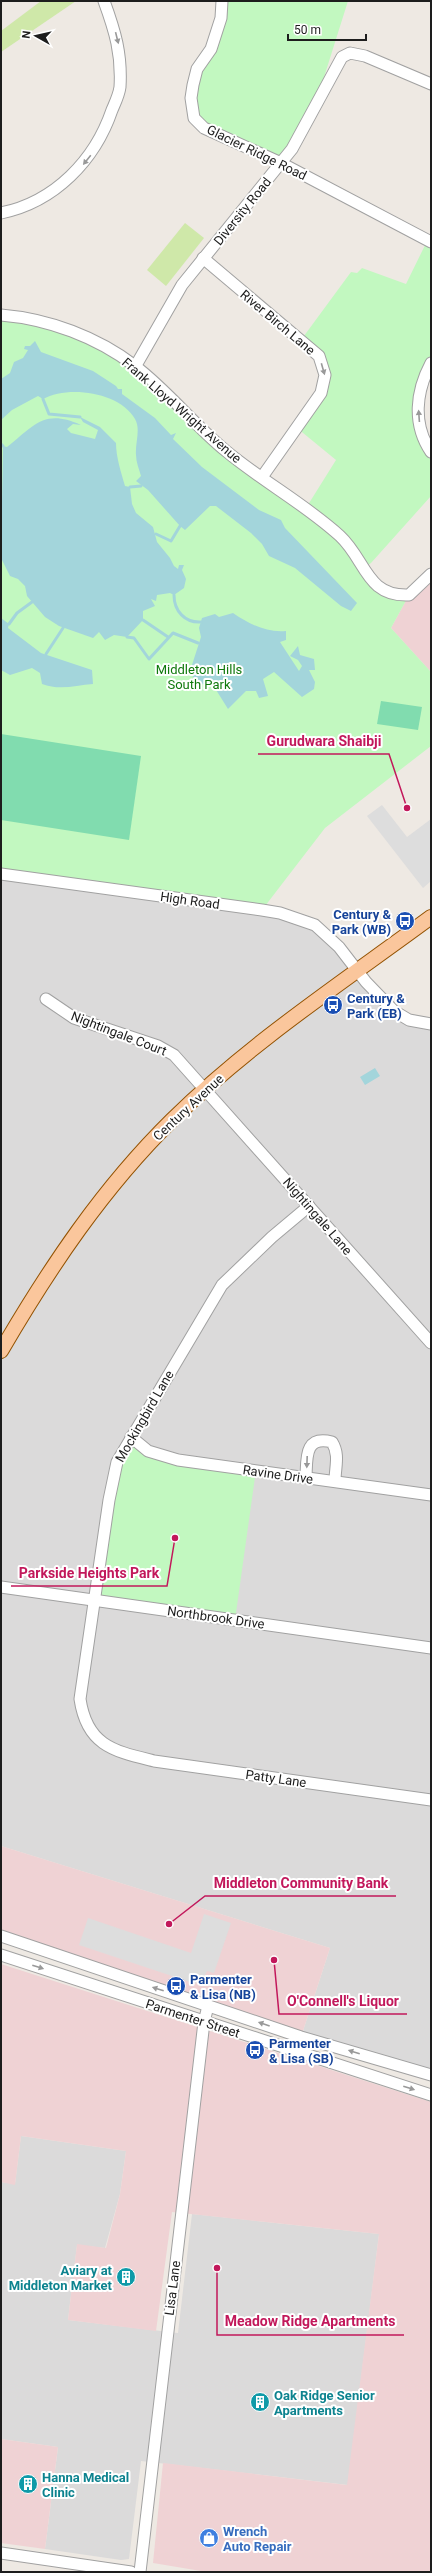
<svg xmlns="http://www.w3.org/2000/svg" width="432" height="2573" font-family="Roboto,sans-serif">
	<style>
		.residential { fill: #dbdada }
		.commercial { fill: #efd2d4 }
		.grass { fill: #cfe8a9 }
		.park { fill: #c2f8c0 }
		.pitch { fill: #81dcaf }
		.parking { fill: #ddd }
		.water { fill: #a3d5db }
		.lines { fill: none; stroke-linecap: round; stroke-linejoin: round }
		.stream { stroke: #a3d5db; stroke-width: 3 }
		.minor-casing { stroke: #a1a1a1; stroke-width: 13 }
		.major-casing { stroke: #935202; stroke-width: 16 }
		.minor { stroke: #fff; stroke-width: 11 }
		.major { stroke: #fac69c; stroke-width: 14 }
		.oneway { fill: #999 }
		.labels { text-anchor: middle; stroke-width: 4; stroke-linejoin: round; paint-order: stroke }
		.street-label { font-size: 13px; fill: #1d1d1d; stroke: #fff }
		.park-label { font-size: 13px; fill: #10790d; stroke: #fff }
		.transit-label { font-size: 13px; font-weight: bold; fill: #164399; stroke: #fff; text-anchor: start }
		.culture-label { font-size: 13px; font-weight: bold; fill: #0d838f; stroke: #fff; text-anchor: start }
		.shop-label { font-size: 13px; font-weight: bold; fill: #366cbe; stroke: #fff; text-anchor: start }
		.leader { fill: none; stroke: #c2185b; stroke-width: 1.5 }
		.callout-dot { fill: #c2185b; stroke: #fff; stroke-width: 1.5 }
		.callout-label { font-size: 14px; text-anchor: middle; font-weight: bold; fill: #c2185b; stroke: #fff; stroke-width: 4; stroke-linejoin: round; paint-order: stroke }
	</style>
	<rect width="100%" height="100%" fill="#eee9e3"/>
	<g class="residential">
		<polygon points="1,874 262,910 315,925 394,1011 431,1024 431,2074 301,2037 330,1948 1,1846"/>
		<polygon points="21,2136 126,2151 120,2194 105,2248 77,2245 68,2320 178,2333 192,2214 379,2234 348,2485 141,2461 129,2559 121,2560 45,2549 58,2447 1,2439 1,2182 15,2184"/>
	</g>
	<g class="commercial">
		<polygon points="431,574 431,672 391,628 409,595"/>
		<polygon points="1,1846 330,1948 301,2037 1,1936"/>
		<polygon points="1,1964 431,2102 431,2572 207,2572 153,2563 163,2463 347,2485 379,2234 172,2212 156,2331 68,2320 77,2244 106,2248 120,2194 126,2151 21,2136 15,2185 1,2182"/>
		<polygon points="1,2439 58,2447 45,2549 1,2543"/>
	</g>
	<g class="grass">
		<polygon points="41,1 76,1 1,52 1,31"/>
		<polygon points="185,223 204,238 166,286 147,270"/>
	</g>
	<g class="park">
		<polygon points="222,1 348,1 314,109 281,163 194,118 193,85 211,49"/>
		<polygon points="431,233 431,356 421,375 414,420 423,450 431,460 431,496 371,563 364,568 379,589 409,595 391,628 431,672 431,746 325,828 262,910 1,874 1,315 23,317 107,348 226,451 306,508 336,460 297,428 321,393 319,356 301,340 351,272 357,273 362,268 406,284"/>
		<polygon points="131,1437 148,1451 256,1470 235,1620 95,1600 109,1500"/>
	</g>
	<g class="pitch">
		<polygon points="381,701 422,707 418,730 377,724"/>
		<polygon points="1,734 141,756 129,840 1,820"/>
	</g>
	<g class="parking">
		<polygon points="382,805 407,837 431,819 431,881 423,888 367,816"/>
		<polygon points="204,1914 231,1923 214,1973 207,1971 204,1977 199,1976 196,1984 79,1945 88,1918 191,1953"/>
	</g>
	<g class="water">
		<path d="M35,341L41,352L93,371L116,386L118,389H122V394L155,418L171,435L176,433L173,439L202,467L259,510L281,520L285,528L357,603L351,611L341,606L295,568L269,556L262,544L251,533L216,506H210L185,530L180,526L148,490L136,481L141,476C139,469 136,462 136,455C135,443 141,429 135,419C120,392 68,385 43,399L38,396L12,410L1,420V379L10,373L14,362L23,358L28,350L24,349L25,346H30Z"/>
		<path d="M80,417L100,427L116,443C116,457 121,472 125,486L130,487L132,504L136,513L153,527L157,542L170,558L174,566L178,569L179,565H184L182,570L186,579L184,588L174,595L170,593L157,595L156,601L151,599L155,606L143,611V620L127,637L114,635L105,640L99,632L93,638L59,626L45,617L27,596L25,586L18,579L10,576L1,558L3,446L7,447C34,426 44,408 81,425L73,424L67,429L71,433L95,439L98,430L83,422Z"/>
		<path d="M233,613C249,624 267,633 286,631V640L280,642L299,671L302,666L298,660L290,656L298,646L300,655L314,659L315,670H309L315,682L314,689L302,697L274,672L263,679L268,696L259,698L256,691H246L228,709L213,685L202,684L195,687L191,668L201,637L199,628L202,618L215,614L219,617Z"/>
		<path d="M1,618L9,624L8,628L41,653L92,670L93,684C76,685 60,691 42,684L40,673L32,668L10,675L1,670Z"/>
		<polygon points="375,1068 380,1076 365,1085 360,1077"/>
	</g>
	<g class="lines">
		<g class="stream">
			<polyline points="43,399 49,414 80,417"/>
			<polyline points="1,444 3,446"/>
			<polyline points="130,487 141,486"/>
			<polyline points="156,534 171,541 180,526"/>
			<path d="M174,595C174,611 185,623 201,622"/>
			<polyline points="143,620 168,637"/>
			<polyline points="9,624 17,613 32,602"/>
			<polyline points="127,637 134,638 149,659 173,633 198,643"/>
			<polyline points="46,654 63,628"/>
		</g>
		<g class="minor-casing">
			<g id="minor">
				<polyline points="222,1 221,18 211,49 197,69 193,85 191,98 194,118 204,128 281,163 431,242"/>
				<path d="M1,213C55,202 95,160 112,110C115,103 119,95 120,87C122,54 115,31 104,1"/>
				<polyline points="203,258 319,356 325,375 321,393 262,477"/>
				<path d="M1,315C49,319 97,337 135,366C168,391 194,425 226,451C262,481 305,504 340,536C366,560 366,597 409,595L431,574"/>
				<path d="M431,363C416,391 412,424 431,452"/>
				<polyline points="135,367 182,285 292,149 342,57 350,53 365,56 431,84"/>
				<polyline points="1,874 262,910 280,913 315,925 339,947 366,982 394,1011 409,1020 431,1024"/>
				<polyline points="46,999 74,1018 158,1046 174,1055 431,1343"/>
				<path d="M309,1206L272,1237L222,1285L117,1462L109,1500L80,1699C87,1746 114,1751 154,1761L431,1800"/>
				<polyline points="131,1437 148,1451 178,1460 431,1495"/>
				<path d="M306,1477C307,1458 304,1435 332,1442C340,1455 335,1467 335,1481"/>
				<polyline points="1,1587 431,1648"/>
				<polyline points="1,1936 301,2037 431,2075"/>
				<polyline points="1,1955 431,2095"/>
				<polyline points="1,2553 131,2572"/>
				<polyline points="140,2572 204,2022 208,2006"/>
			</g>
		</g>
		<g class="major-casing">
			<path id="major" d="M1,1351C50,1267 103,1188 172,1120C250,1043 343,982 431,917"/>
		</g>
		<use href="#minor" class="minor"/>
		<use href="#major" class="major"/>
	</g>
	<defs><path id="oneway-solid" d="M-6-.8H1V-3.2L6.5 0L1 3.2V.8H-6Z"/></defs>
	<g class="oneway">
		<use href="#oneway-solid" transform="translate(117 38) rotate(76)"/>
		<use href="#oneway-solid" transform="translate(87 160) rotate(129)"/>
		<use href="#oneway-solid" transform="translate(323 369) rotate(74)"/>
		<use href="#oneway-solid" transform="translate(419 416) rotate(-94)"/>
		<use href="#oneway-solid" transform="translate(307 1462) rotate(92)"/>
		<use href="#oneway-solid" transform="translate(38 1967) rotate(18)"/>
		<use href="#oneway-solid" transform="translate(158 1989) rotate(-162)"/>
		<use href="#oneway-solid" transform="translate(264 2024) rotate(-161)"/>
		<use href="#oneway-solid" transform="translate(354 2052) rotate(-163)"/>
		<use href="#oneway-solid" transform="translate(409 2088) rotate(17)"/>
	</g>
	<defs>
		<g id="bus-disc" transform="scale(1)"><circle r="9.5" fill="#1a4fb4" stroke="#fff"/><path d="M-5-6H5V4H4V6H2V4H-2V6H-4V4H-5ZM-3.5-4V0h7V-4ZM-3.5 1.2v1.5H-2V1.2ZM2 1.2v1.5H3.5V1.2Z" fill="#fff"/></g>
		<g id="building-disc" transform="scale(1)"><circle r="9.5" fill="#0f9aa8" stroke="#fff"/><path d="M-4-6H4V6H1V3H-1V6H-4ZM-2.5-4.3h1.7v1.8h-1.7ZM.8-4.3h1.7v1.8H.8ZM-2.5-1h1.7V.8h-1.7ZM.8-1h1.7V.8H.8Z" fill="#fff"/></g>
		<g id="shop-disc" transform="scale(1)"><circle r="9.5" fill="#3f7fe0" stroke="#fff"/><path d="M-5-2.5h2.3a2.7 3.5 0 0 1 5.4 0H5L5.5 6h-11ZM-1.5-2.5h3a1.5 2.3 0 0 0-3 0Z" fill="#fff"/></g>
	</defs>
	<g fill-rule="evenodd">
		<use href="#bus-disc" x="405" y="921"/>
		<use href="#bus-disc" x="333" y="1005"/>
		<use href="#bus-disc" x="176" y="1986"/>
		<use href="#bus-disc" x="255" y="2050"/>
		<use href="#building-disc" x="126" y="2277"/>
		<use href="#building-disc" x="260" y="2402"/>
		<use href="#building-disc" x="28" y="2484"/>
		<use href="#shop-disc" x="209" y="2538"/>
	</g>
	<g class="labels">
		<g class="street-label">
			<text transform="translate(257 152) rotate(26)" y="5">Glacier Ridge Road</text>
			<text transform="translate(242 211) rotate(-51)" y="5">Diversity Road</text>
			<text transform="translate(278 322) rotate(40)" y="5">River Birch Lane</text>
			<text transform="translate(182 410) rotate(41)" y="5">Frank Lloyd Wright Avenue</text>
			<text transform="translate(190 900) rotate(8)" y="5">High Road</text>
			<text transform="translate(119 1033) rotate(21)" y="5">Nightingale Court</text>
			<text transform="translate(188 1107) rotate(-43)" y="5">Century Avenue</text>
			<text transform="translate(318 1216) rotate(49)" y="5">Nightingale Lane</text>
			<text transform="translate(144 1416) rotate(-60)" y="5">Mockingbird Lane</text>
			<text transform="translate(278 1474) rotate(8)" y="5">Ravine Drive</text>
			<text transform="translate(216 1617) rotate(8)" y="5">Northbrook Drive</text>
			<text transform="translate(276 1778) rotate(8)" y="5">Patty Lane</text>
			<text transform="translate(193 2018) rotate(18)" y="5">Parmenter Street</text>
			<text transform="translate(172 2288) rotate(-83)" y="5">Lisa Lane</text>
		</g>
		<g class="park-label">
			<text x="199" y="674">Middleton Hills<tspan x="199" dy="15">South Park</tspan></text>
		</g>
		<g class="transit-label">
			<text x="391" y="919" text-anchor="end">Century &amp;<tspan x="391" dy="15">Park (WB)</tspan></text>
			<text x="347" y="1003">Century &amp;<tspan x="347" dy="15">Park (EB)</tspan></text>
			<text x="190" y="1984">Parmenter<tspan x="190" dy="15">&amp; Lisa (NB)</tspan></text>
			<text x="269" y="2048">Parmenter<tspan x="269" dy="15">&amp; Lisa (SB)</tspan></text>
		</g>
		<g class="culture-label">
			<text x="112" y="2275" text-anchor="end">Aviary at<tspan x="112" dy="15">Middleton Market</tspan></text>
			<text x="274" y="2400">Oak Ridge Senior<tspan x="274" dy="15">Apartments</tspan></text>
			<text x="42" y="2482">Hanna Medical<tspan x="42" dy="15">Clinic</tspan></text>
		</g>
		<g class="shop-label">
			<text x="223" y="2536">Wrench<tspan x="223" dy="15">Auto Repair</tspan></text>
		</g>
	</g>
	<path class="leader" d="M407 808L389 754H258M175 1538L167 1586H11M169 1924L205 1896H396M274 1960L279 2014H407M217 2268L217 2335H404"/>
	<g class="callout-dot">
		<circle cx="407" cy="808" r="4"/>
		<circle cx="175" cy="1538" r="4"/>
		<circle cx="169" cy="1924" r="4"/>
		<circle cx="274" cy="1960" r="4"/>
		<circle cx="217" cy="2268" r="4"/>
	</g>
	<g class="callout-label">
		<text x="324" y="746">Gurudwara Shaibji</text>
		<text x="89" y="1578">Parkside Heights Park</text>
		<text x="301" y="1888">Middleton Community Bank</text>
		<text x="343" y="2006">O'Connell's Liquor</text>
		<text x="310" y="2326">Meadow Ridge Apartments</text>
	</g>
	<rect width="432" height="2573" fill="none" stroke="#1d1d1d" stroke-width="4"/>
	<g transform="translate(36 36) rotate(278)" stroke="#ffffff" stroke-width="3" paint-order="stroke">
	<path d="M0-3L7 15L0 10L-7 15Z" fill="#1d1d1d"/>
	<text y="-6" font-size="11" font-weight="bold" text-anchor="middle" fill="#1d1d1d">N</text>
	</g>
	<path d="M288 34v6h78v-6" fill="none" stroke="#1d1d1d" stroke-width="2"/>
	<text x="294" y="34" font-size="12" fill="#1d1d1d" stroke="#ffffff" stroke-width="3" paint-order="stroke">50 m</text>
</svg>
